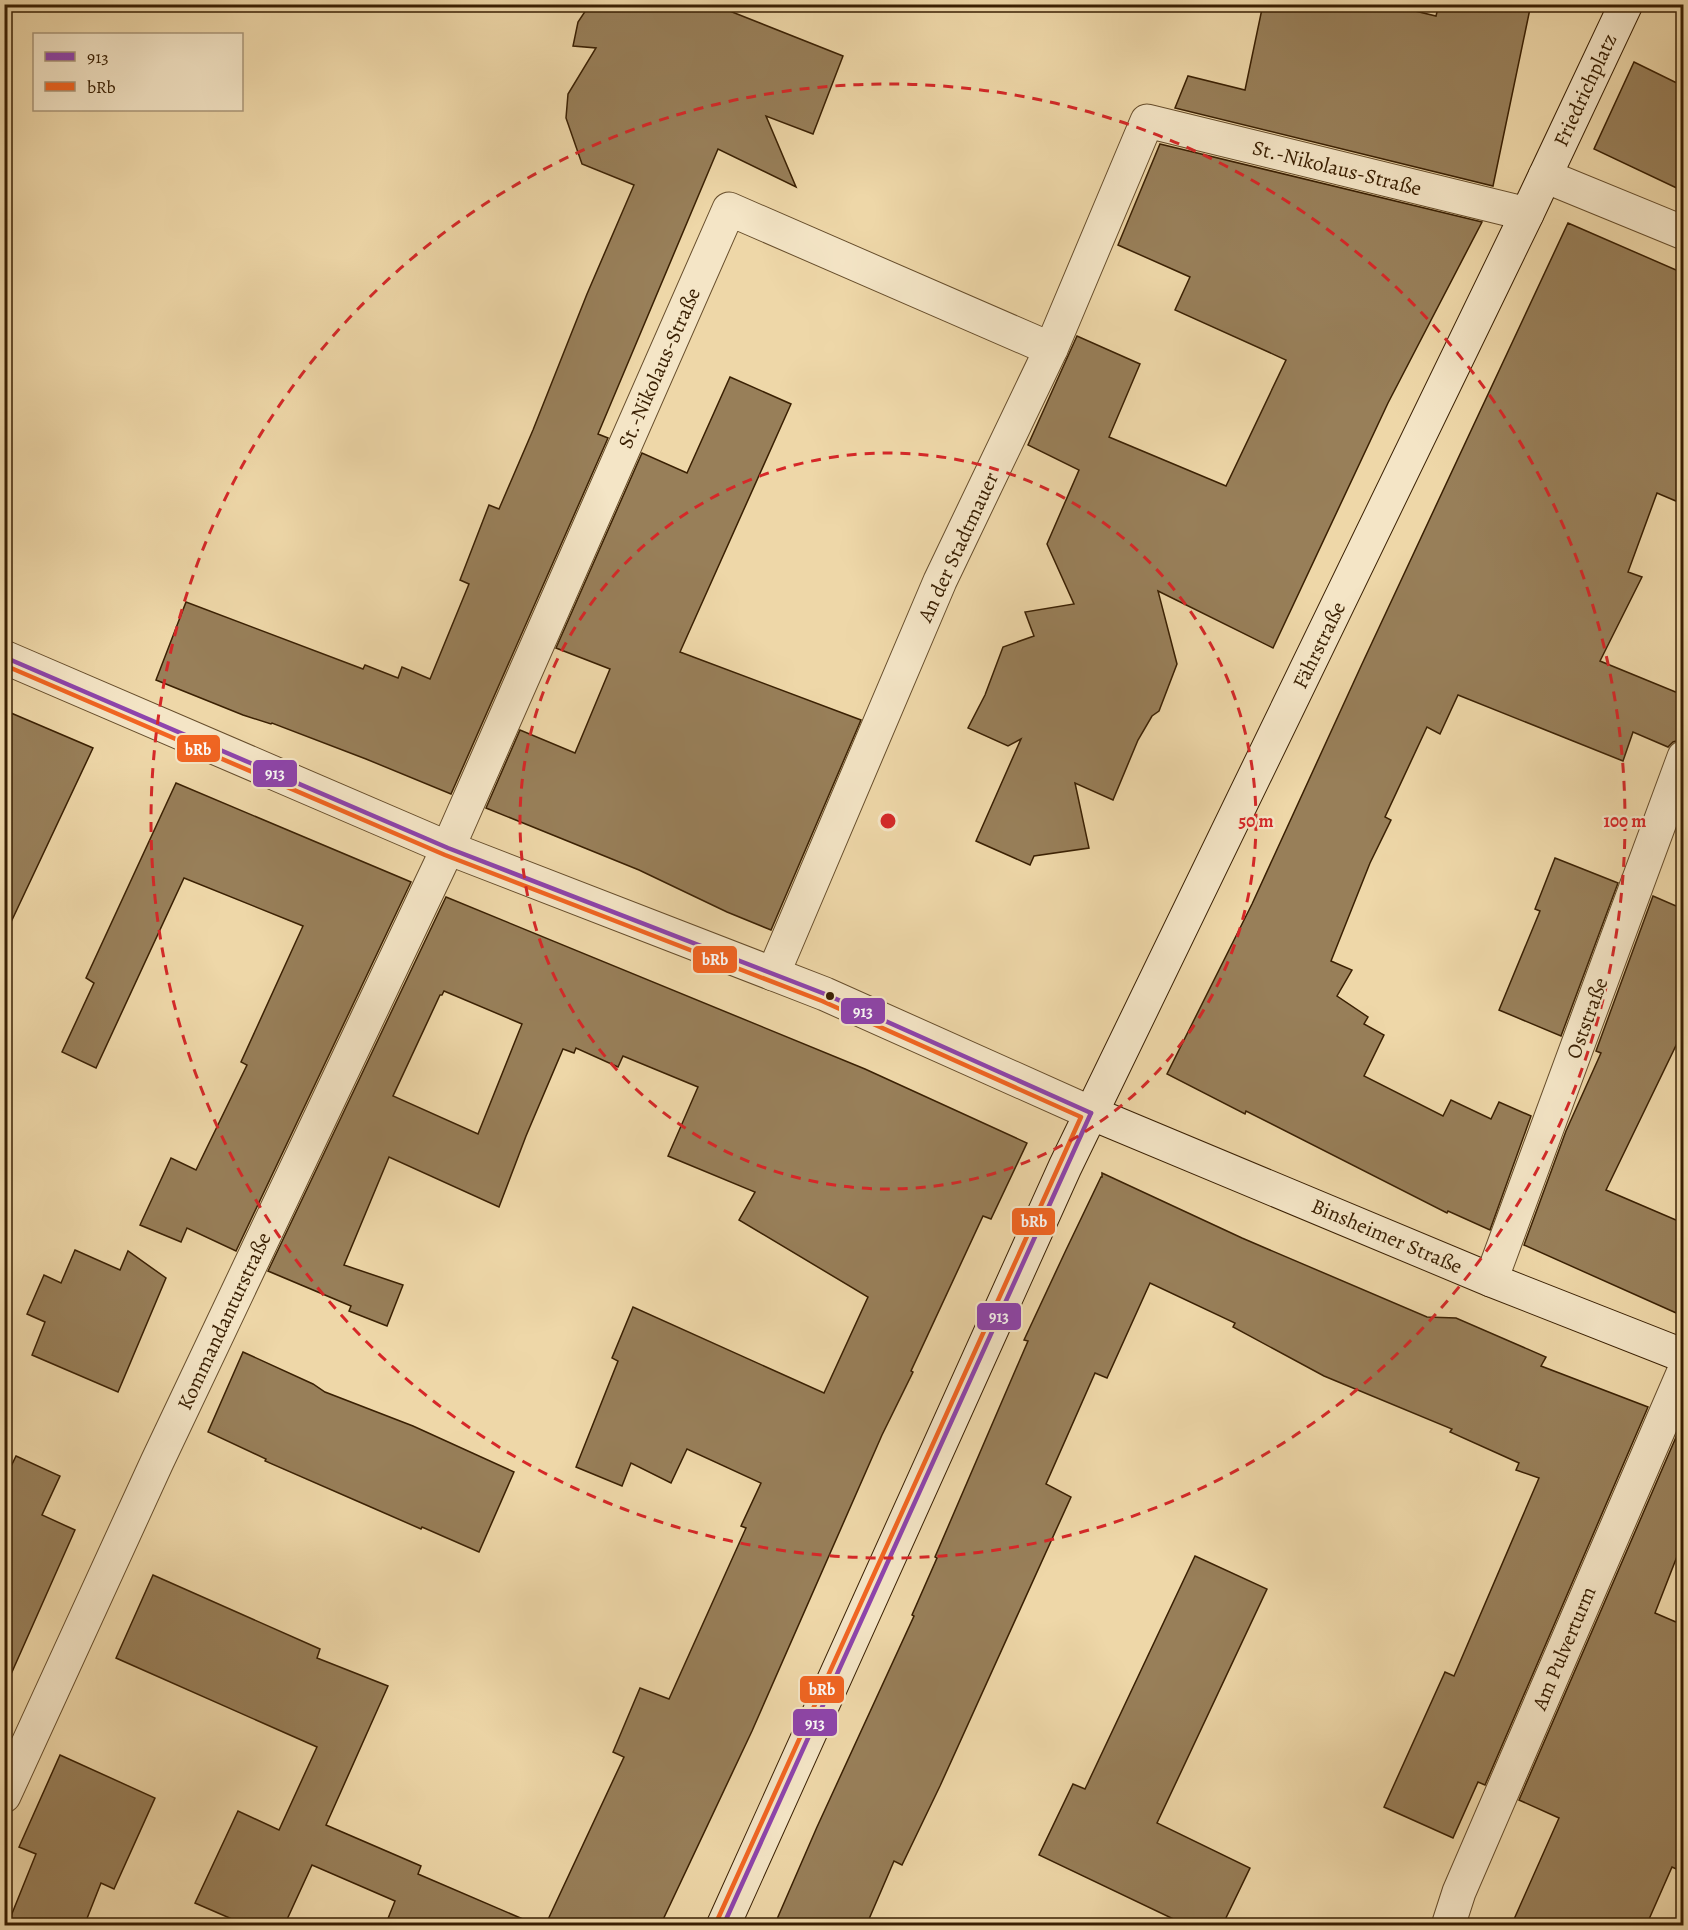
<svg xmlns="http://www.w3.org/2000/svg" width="1688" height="1930" font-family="Alegreya,serif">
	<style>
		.building { fill: #987f59; stroke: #3a2003; stroke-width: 1.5; fill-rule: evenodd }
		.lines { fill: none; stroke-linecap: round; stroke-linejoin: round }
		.minor-casing { stroke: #674e2c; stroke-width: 35 }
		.tertiary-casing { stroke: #674e2c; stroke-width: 35 }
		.secondary-casing { stroke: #3a2003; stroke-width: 35 }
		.minor { stroke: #f4e5c6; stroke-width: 33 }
		.tertiary { stroke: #f4e5c6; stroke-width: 33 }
		.secondary { stroke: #f4e5c6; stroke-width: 33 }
		.bus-1-casing { stroke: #f4e5c6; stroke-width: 9 }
		.bus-2-casing { stroke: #f4e5c6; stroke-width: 9 }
		.bus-1 { stroke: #8e44ad; stroke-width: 4.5 }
		.bus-2 { stroke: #f26522; stroke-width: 4.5 }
		.ring { fill: none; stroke: #d62828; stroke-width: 3; stroke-dasharray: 10 8 }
		.bus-dot { fill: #3a2003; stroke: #f4e5c6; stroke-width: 2 }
		.labels { text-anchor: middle; stroke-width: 4.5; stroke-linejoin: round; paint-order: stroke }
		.street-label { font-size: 21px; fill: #3a2003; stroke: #f4e5c6 }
		.centre { fill: #d62828; stroke: #f4e5c6; stroke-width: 3 }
		.ring-label { font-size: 18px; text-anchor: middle; font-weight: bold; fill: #d62828; stroke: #f4e5c6; stroke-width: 4.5; stroke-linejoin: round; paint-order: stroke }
		.line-badge { stroke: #f4e5c6; stroke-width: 2 }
		.badge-label { font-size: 16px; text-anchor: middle; font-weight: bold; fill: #fff }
	</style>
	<rect width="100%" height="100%" fill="#eed7a8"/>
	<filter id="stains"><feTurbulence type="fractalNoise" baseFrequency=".00333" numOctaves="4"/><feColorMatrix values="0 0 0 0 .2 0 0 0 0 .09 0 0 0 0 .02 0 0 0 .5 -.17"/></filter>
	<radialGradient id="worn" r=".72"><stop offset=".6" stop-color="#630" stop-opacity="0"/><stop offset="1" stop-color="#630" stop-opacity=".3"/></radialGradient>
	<g class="building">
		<polygon points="590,4 712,4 843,56 813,134 766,116 796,187 718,149 598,434 608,438 451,794 366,759 272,723 271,724 243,715 156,680 186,602 363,669 365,665 398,678 402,667 430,679 469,584 460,580 489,505 499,509 533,430 587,294 634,185 582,164 566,118 568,94 596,48 573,46 578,22"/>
		<polygon points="1263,4 1386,4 1436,16 1439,4 1531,4 1493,186 1175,108 1188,76 1245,90"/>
		<polygon points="1634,62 1683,86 1683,191 1594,149"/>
		<polygon points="1160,144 1482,222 1388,403 1273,648 1158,591 1177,664 1159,711 1152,716 1138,740 1113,800 1075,783 1089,848 1034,856 1030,865 976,841 1021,739 1008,746 968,728 985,695 1003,647 1034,636 1025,612 1074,604 1047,544 1079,470 1028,445 1077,336 1140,364 1109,437 1226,486 1286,360 1175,310 1190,277 1118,245"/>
		<polygon points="1568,223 1683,273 1683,504 1657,493 1628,572 1642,577 1600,661 1683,695 1683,739 1673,742 1668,747 1633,732 1623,761 1458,695 1440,734 1427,727 1385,817 1391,820 1370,863 1331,961 1352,970 1337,996 1368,1017 1364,1024 1384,1035 1364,1076 1443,1116 1451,1100 1491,1119 1499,1102 1531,1116 1490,1230 1448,1211 1447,1213 1246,1111 1245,1114 1167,1074 1252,904 1362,664"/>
		<polygon points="730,377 791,404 680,652 861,720 771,930 727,912 639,870 486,808 520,730 575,753 610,669 556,648 642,453 687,473"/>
		<polygon points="4,710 93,748 4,937"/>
		<polygon points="176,783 411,882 236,1251 187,1228 181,1242 140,1225 171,1158 196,1170 247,1065 241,1062 303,926 184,878 96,1068 62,1052 94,983 86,978"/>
		<polygon points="1555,858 1618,883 1561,1036 1499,1010 1540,911 1535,909"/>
		<polygon points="1653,896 1683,909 1683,1031 1606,1190 1683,1223 1683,1316 1524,1245 1566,1131 1601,1053 1596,1051"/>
		<path d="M446,897L865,1069L1027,1143L991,1219L983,1216L911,1371L913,1372L882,1435L752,1731L660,1926H545L624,1757L613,1752L640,1688L669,1699L746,1528L741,1526L761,1483L687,1449L671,1483L631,1463L622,1486L576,1467L618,1361L612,1358L633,1307L824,1393L868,1297L739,1220L755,1192L668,1156L698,1087L623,1056L618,1067L576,1048L574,1053L563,1049L526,1136L499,1207L389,1157L344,1265L403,1285L387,1326L349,1311L351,1306L268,1271ZM444,991L522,1024L478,1134L393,1096L440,995H442Z"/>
		<polygon points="1102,1173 1242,1238 1427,1317 1456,1318 1546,1357 1541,1366 1648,1407 1485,1785 1478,1782 1453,1838 1384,1807 1445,1672 1454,1676 1539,1478 1516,1470 1519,1463 1450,1432 1452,1429 1324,1376 1233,1327 1235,1323 1150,1283 1107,1378 1095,1373 1046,1484 1071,1497 940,1786 902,1865 894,1861 866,1926 774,1926 817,1827 914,1616 912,1615 937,1558 935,1557 1028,1341 1024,1340 1066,1250 1101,1177 1102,1177"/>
		<polygon points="75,1250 120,1270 128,1251 166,1278 118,1392 32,1355 45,1322 27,1314 44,1275 61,1283"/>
		<polygon points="243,1352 313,1384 325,1392 413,1426 514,1472 479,1552 422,1527 421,1529 373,1508 265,1461 266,1459 208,1432"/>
		<polygon points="1683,1421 1683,1541 1655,1613 1683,1625 1683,1872 1672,1867 1646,1926 1511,1926 1559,1818 1519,1800"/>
		<polygon points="16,1456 60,1476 42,1515 75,1530 4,1690 4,1481"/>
		<polygon points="1195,1556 1267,1589 1157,1823 1250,1868 1222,1926 1188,1926 1039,1855 1073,1784 1085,1789"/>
		<polygon points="153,1575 320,1649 317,1658 388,1686 326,1825 421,1866 418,1874 539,1926 385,1926 395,1901 312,1865 284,1926 248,1926 195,1903 238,1811 279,1830 317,1747 116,1658"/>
		<polygon points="60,1755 155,1798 114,1889 101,1883 84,1926 7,1926 36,1854 19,1847"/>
	</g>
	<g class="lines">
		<g class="minor-casing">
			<g id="minor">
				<polyline points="1545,176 1684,233"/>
				<polyline points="773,974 940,581 1051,349 1147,121 1527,214"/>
				<polyline points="1491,1280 1684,757"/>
				<polyline points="4,1796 157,1462 448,848 729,209 1051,349"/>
				<polyline points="1448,1926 1459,1892 1684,1371"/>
			</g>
		</g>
		<g class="tertiary-casing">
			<polyline id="tertiary" points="4,657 448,848 825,994 1091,1113"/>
		</g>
		<g class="secondary-casing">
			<g id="secondary">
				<polyline points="1091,1113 1491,1280 1684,1356"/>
				<polyline points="723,1926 1065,1167 1527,214 1626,4"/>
			</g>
		</g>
		<use href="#minor" class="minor"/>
		<use href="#tertiary" class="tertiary"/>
		<use href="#secondary" class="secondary"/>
		<g class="bus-1-casing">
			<g id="bus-1">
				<polyline points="4,657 448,848 825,994 1091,1113"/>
				<polyline points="723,1926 1091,1113"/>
			</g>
		</g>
		<g class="bus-2-casing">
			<polyline id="bus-2" points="4,665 445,855 822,1001 1081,1117 716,1923"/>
		</g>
		<use href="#bus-1" class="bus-1"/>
		<use href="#bus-2" class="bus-2"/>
	</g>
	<g class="ring">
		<circle cx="888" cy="821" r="368"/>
		<circle cx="888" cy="821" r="737"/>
	</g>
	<circle class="bus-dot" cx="830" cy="996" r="5"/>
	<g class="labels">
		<g class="street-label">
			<text transform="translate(1585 90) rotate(-65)" y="7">Friedrichplatz</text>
			<text transform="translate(1337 168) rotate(14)" y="7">St.-Nikolaus-Straße</text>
			<text transform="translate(659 368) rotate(-66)" y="7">St.-Nikolaus-Straße</text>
			<text transform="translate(958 547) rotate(-65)" y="7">An der Stadtmauer</text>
			<text transform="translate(1319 645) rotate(-64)" y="7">Fährstraße</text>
			<text transform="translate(1587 1018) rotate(-70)" y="7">Oststraße</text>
			<text transform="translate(1387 1236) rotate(23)" y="7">Binsheimer Straße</text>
			<text transform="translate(224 1321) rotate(-65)" y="7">Kommandanturstraße</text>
			<text transform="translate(1564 1648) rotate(-67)" y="7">Am Pulverturm</text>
		</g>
	</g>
	<circle cx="888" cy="821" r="9" class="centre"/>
	<g class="ring-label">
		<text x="1256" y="827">50 m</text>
		<text x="1625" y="827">100 m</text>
	</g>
	<g class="line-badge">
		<rect x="176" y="734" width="45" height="29" rx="6" fill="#f26522"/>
		<rect x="252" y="759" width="46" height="29" rx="6" fill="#8e44ad"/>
		<rect x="692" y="945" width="46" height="29" rx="6" fill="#f26522"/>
		<rect x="840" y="997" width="46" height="28" rx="6" fill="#8e44ad"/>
		<rect x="1011" y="1207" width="45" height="29" rx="6" fill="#f26522"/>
		<rect x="976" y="1302" width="46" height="29" rx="6" fill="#8e44ad"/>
		<rect x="799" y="1675" width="46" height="29" rx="6" fill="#f26522"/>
		<rect x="792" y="1708" width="46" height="29" rx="6" fill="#8e44ad"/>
	</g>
	<g class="badge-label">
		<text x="198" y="755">bRb</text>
		<text x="275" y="779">913</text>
		<text x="715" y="965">bRb</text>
		<text x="863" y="1017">913</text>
		<text x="1034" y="1227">bRb</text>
		<text x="999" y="1322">913</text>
		<text x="822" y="1695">bRb</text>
		<text x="815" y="1729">913</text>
	</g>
	<rect width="1688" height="1930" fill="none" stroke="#eed7a8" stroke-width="24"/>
	<rect x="6" y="6" width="1676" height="1918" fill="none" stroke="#3a2003" stroke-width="3"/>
	<rect x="12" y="12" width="1664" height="1906" fill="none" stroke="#3a2003" stroke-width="1.5"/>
	<rect x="33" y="33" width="210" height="78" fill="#f4e5c6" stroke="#aa9678" stroke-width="1.5"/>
	<rect x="45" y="52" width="30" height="9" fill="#8e44ad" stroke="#aa9678" stroke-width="1.5"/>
	<text x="87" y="63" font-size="18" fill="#3a2003">913</text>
	<rect x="45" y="82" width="30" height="9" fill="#f26522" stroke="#aa9678" stroke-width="1.5"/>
	<text x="87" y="93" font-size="18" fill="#3a2003">bRb</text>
	<rect width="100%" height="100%" filter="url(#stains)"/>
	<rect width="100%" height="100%" fill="url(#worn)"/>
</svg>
